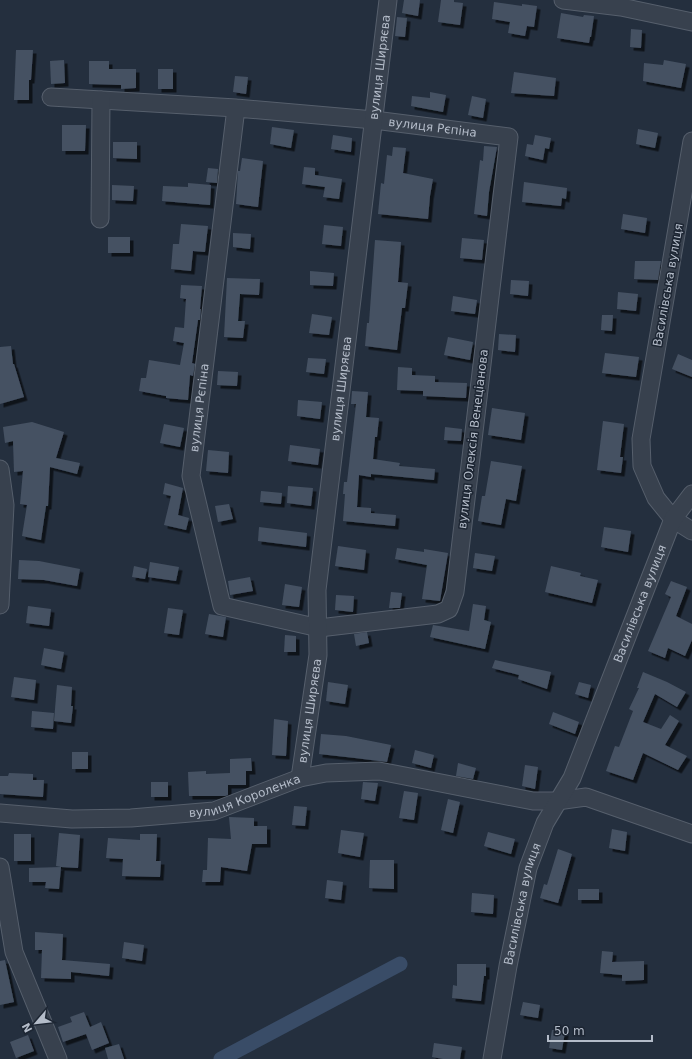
<svg xmlns="http://www.w3.org/2000/svg" width="692" height="1059" font-family="'DejaVu Sans',sans-serif">
	<style>
		.lines { fill: none; stroke-linecap: round; stroke-linejoin: round }
		.canal { stroke: #394c67; stroke-width: 15 }
		.building { fill: #455162; filter: url(#shadow) }
		.minor-casing { stroke: #565f6c; stroke-width: 19 }
		.minor { stroke: #38414e; stroke-width: 17 }
		.labels { text-anchor: middle; stroke-width: 3; stroke-linejoin: round; paint-order: stroke }
		.street-label { font-size: 12px; fill: #b4bcc9; stroke: #1d2633 }
	</style>
	<defs>
		<filter id="shadow"><feDropShadow dx="3.5" dy="3.5" stdDeviation="0" flood-color="#0009"/></filter>
	</defs>
	<rect width="100%" height="100%" fill="#242f3e"/>
	<g class="lines">
		<polyline class="canal" points="221,1059 400,964"/>
	</g>
	<g class="building">
		<polygon points="404,0 420,0 418,16 402,13"/>
		<polygon points="441,0 454,0 454,2 463,3 460,25 438,22"/>
		<polygon points="494,2 522,6 522,4 537,6 534,27 527,26 525,36 508,33 510,22 492,19"/>
		<polygon points="561,13 583,17 584,15 594,16 591,37 590,37 589,43 557,38"/>
		<polygon points="397,17 407,18 405,37 395,36"/>
		<polygon points="631,29 642,30 641,48 630,47"/>
		<polygon points="16,50 33,50 31,80 29,80 29,100 14,100"/>
		<polygon points="64,60 65,83 51,84 50,61"/>
		<polygon points="664,60 686,64 681,88 643,81 644,63 663,65"/>
		<polygon points="89,61 109,61 109,69 136,69 136,88 121,89 121,85 89,84"/>
		<rect x="158" y="69" width="15" height="20"/>
		<polygon points="514,72 556,78 554,96 511,93"/>
		<polygon points="235,76 248,77 246,94 233,92"/>
		<polygon points="430,92 446,95 443,112 411,106 412,96 430,98"/>
		<polygon points="472,96 486,99 483,118 468,115"/>
		<polygon points="62,125 86,125 85,151 62,151"/>
		<polygon points="272,127 294,130 291,148 270,144"/>
		<polygon points="638,129 658,133 655,148 636,144"/>
		<polygon points="333,135 352,138 351,152 331,149"/>
		<polygon points="535,135 551,138 549,149 545,148 543,160 525,156 527,144 533,145"/>
		<polygon points="113,142 137,142 137,159 113,158"/>
		<polygon points="484,146 497,147 489,192 487,216 474,214 480,160 483,161"/>
		<polygon points="393,147 406,148 403,173 433,179 430,196 428,219 378,214 381,183 384,184 387,155 392,156"/>
		<polygon points="242,158 263,161 258,207 236,204 238,171 240,171"/>
		<polygon points="304,167 315,168 315,175 342,179 339,199 323,197 325,187 302,184"/>
		<polygon points="208,168 218,169 217,183 206,182"/>
		<polygon points="524,182 567,188 566,199 562,198 561,206 522,202"/>
		<polygon points="188,183 211,185 210,205 162,201 163,186 188,187"/>
		<polygon points="112,185 134,186 133,201 112,200"/>
		<polygon points="623,214 647,218 645,233 621,229"/>
		<polygon points="181,224 208,226 205,252 193,251 191,271 171,269 173,244 179,244"/>
		<polygon points="324,225 343,227 341,246 322,244"/>
		<polygon points="233,233 251,234 250,249 233,247"/>
		<rect x="108" y="237" width="22" height="16"/>
		<polygon points="462,238 484,240 482,260 460,258"/>
		<polygon points="375,240 401,242 398,282 408,283 405,308 402,308 397,350 365,346 367,323 369,323"/>
		<polygon points="635,261 661,261 658,280 634,279"/>
		<polygon points="310,271 334,273 333,286 310,285"/>
		<polygon points="227,278 260,279 259,295 240,294 238,321 245,321 243,338 224,337"/>
		<polygon points="511,280 529,281 528,296 510,294"/>
		<polygon points="181,285 202,286 200,309 201,309 200,320 198,320 192,363 195,364 193,376 190,375 188,400 166,398 166,396 139,391 141,378 146,378 149,360 180,365 184,343 173,341 175,327 184,328 186,299 180,298"/>
		<polygon points="618,292 638,294 636,311 617,309"/>
		<polygon points="453,296 477,300 475,314 451,311"/>
		<polygon points="312,314 332,317 329,335 309,333"/>
		<polygon points="602,315 613,315 612,331 601,330"/>
		<polygon points="499,334 516,335 515,352 498,350"/>
		<polygon points="448,337 473,342 470,360 444,355"/>
		<polygon points="11,346 13,364 14,364 24,397 0,404 0,347"/>
		<polygon points="605,353 639,357 636,377 602,373"/>
		<polygon points="678,354 692,360 692,377 672,369"/>
		<polygon points="308,358 326,359 324,374 306,372"/>
		<polygon points="398,367 412,368 412,375 435,376 435,382 467,383 466,398 423,396 423,391 397,390"/>
		<polygon points="218,371 238,372 237,386 217,385"/>
		<polygon points="352,391 368,392 366,417 379,418 377,437 375,437 373,459 400,463 399,466 435,469 434,480 371,474 371,477 359,475 357,507 371,508 371,513 396,515 395,526 343,521 345,494 343,494 344,482 347,482 356,404 351,404"/>
		<polygon points="298,400 322,402 320,419 297,416"/>
		<polygon points="492,408 525,413 521,440 488,435"/>
		<polygon points="603,421 624,424 620,457 623,457 621,473 597,470"/>
		<polygon points="32,422 64,432 56,458 80,463 77,474 50,467 48,506 46,506 41,540 22,536 27,505 20,504 23,471 14,472 13,441 5,443 3,427"/>
		<polygon points="164,424 184,428 180,447 160,443"/>
		<polygon points="445,427 462,429 461,441 444,440"/>
		<polygon points="290,445 320,449 318,465 288,461"/>
		<polygon points="208,450 229,452 228,473 206,471"/>
		<polygon points="491,461 522,466 516,501 506,499 501,525 478,521 482,496 485,496"/>
		<polygon points="165,483 183,488 178,515 189,518 186,530 164,525 171,496 163,494"/>
		<polygon points="288,486 313,488 311,506 287,503"/>
		<polygon points="261,491 282,493 281,504 260,502"/>
		<polygon points="229,504 233,519 218,522 215,506"/>
		<polygon points="259,527 307,533 306,547 258,541"/>
		<polygon points="604,527 631,531 628,552 601,547"/>
		<polygon points="338,546 366,550 364,570 335,566"/>
		<polygon points="397,548 424,552 424,549 448,553 440,601 422,599 427,565 395,559"/>
		<polygon points="475,553 495,556 492,571 473,568"/>
		<polygon points="19,560 39,561 80,569 77,586 44,580 18,579"/>
		<polygon points="150,562 179,567 176,581 148,577"/>
		<polygon points="134,566 147,569 145,579 132,577"/>
		<polygon points="551,566 581,573 580,576 598,580 592,603 545,592"/>
		<polygon points="250,577 253,591 230,595 228,581"/>
		<polygon points="671,581 687,587 676,616 692,624 692,640 685,656 668,648 665,658 648,651 671,597 665,594"/>
		<polygon points="285,584 302,587 299,607 282,605"/>
		<polygon points="391,592 402,593 400,608 389,608"/>
		<polygon points="336,595 354,596 353,612 335,610"/>
		<polygon points="473,604 486,606 484,620 491,622 485,649 430,637 433,625 469,631"/>
		<polygon points="28,606 51,609 49,626 26,623"/>
		<polygon points="168,608 183,610 179,635 164,633"/>
		<polygon points="209,614 226,617 223,637 205,634"/>
		<polygon points="367,632 369,643 356,646 354,634"/>
		<polygon points="285,635 296,636 296,652 284,652"/>
		<polygon points="44,648 64,652 61,669 41,665"/>
		<polygon points="495,660 551,672 547,689 518,679 519,675 492,668"/>
		<polygon points="643,672 667,682 686,692 677,707 655,694 643,722 661,729 670,715 679,721 665,745 687,756 678,770 643,753 633,780 606,771 615,746 619,747 633,711 629,709 639,688 637,688"/>
		<polygon points="14,677 36,680 34,700 11,697"/>
		<polygon points="328,682 348,685 345,704 326,701"/>
		<polygon points="579,682 591,685 588,698 575,694"/>
		<polygon points="57,685 72,687 71,706 73,706 71,723 54,721"/>
		<polygon points="32,711 54,713 53,729 31,727"/>
		<polygon points="553,712 579,722 575,734 549,724"/>
		<polygon points="274,719 288,721 286,756 272,755"/>
		<polygon points="321,734 346,736 391,745 387,762 355,758 319,754"/>
		<polygon points="415,750 434,755 431,768 412,763"/>
		<rect x="72" y="752" width="16" height="17"/>
		<polygon points="251,758 252,771 246,771 246,785 228,785 228,795 225,796 189,796 188,772 206,771 206,774 230,773 230,759"/>
		<polygon points="458,763 476,768 473,779 456,776"/>
		<polygon points="525,765 538,767 535,789 522,786"/>
		<polygon points="9,773 33,774 33,780 44,780 43,797 0,794 0,776 8,776"/>
		<rect x="151" y="782" width="17" height="15"/>
		<polygon points="363,782 378,783 375,801 361,799"/>
		<polygon points="404,791 418,793 414,820 399,818"/>
		<polygon points="448,799 460,802 453,833 441,830"/>
		<polygon points="294,806 307,807 305,826 292,825"/>
		<polygon points="229,817 254,818 254,826 267,826 267,844 252,844 247,871 221,867 220,882 202,882 203,870 207,870 208,838 231,839"/>
		<polygon points="612,829 627,832 625,851 609,848"/>
		<polygon points="341,830 364,833 360,857 338,853"/>
		<polygon points="488,832 515,839 511,854 484,846"/>
		<polygon points="59,833 80,835 78,868 61,867 59,889 45,888 46,882 29,882 29,868 61,867 56,866"/>
		<rect x="14" y="834" width="17" height="27"/>
		<polygon points="140,834 157,834 156,861 161,861 160,877 122,876 123,859 106,858 108,838 140,840"/>
		<polygon points="558,849 572,854 558,903 540,898 544,884 547,885"/>
		<polygon points="370,860 394,860 394,889 369,888"/>
		<polygon points="327,880 343,882 341,900 325,898"/>
		<rect x="578" y="889" width="21" height="11"/>
		<polygon points="472,893 494,895 493,914 471,912"/>
		<polygon points="35,932 63,934 62,960 110,964 109,976 71,972 71,979 41,978 42,950 35,950"/>
		<polygon points="124,942 144,945 142,961 122,958"/>
		<polygon points="602,951 613,952 612,962 644,961 644,980 622,981 622,975 600,973"/>
		<polygon points="5,960 14,1002 0,1005 0,961"/>
		<polygon points="457,964 486,964 486,976 484,976 481,1001 452,998 453,985 457,986"/>
		<polygon points="523,1002 540,1005 538,1018 520,1015"/>
		<polygon points="84,1012 90,1027 101,1022 109,1043 92,1050 86,1034 63,1042 58,1027 72,1022 70,1017"/>
		<polygon points="552,1030 565,1032 562,1050 549,1048"/>
		<polygon points="28,1035 34,1051 16,1058 10,1042"/>
		<polygon points="434,1043 462,1047 460,1059 443,1059 432,1057"/>
		<polygon points="119,1044 124,1059 108,1059 105,1048"/>
	</g>
	<g class="lines">
		<g class="minor-casing">
			<g id="minor">
				<polyline points="563,0 621,7 692,22"/>
				<path id="s1" d="M51,97L236,108L374,120L509,137L455,592L449,609L438,614L319,628L222,606L191,476L236,108"/>
				<polyline points="692,141 641,439 642,466 656,498 673,519 692,531"/>
				<polyline points="100,219 101,100"/>
				<polyline points="0,469 5,505 0,605"/>
				<path id="s2" d="M300,778L318,655L317,590L388,0"/>
				<path id="s3" d="M0,813L72,819L131,818L214,811L300,778L326,773L379,771L533,801H557L586,797L692,834"/>
				<polyline points="0,867 14,952 58,1059"/>
				<path id="s4" d="M492,1059L508,966L528,868L545,823L572,778L673,519L692,494"/>
			</g>
		</g>
		<use href="#minor" class="minor"/>
	</g>
	<g class="labels">
		<g class="street-label">
			<text dy="4" stroke="none"><textPath href="#s2" startOffset="716">вулиця Ширяєва</textPath></text>
			<text dy="4" stroke="none"><textPath href="#s1" startOffset="383">вулиця Рєпіна</textPath></text>
			<text transform="translate(668 285) rotate(-80)" y="4">Василівська вулиця</text>
			<text dy="4" stroke="none"><textPath href="#s2" startOffset="392">вулиця Ширяєва</textPath></text>
			<text dy="4" stroke="none"><textPath href="#s1" startOffset="1370">вулиця Рєпіна</textPath></text>
			<text transform="translate(473 439) rotate(-83)" y="4">вулиця Олексія Венеціанова</text>
			<text dy="4" stroke="none"><textPath href="#s4" startOffset="482">Василівська вулиця</textPath></text>
			<text dy="4" stroke="none"><textPath href="#s2" startOffset="68">вулиця Ширяєва</textPath></text>
			<text dy="4" stroke="none"><textPath href="#s3" startOffset="248">вулиця Короленка</textPath></text>
			<text dy="4" stroke="none"><textPath href="#s4" startOffset="158">Василівська вулиця</textPath></text>
		</g>
	</g>
	<g transform="translate(36 1023) rotate(242)" stroke="#1d2633" stroke-width="3" paint-order="stroke">
	<path d="M0-3L7 15L0 10L-7 15Z" fill="#b4bcc9"/>
	<text y="-6" font-size="11" font-weight="bold" text-anchor="middle" fill="#b4bcc9">N</text>
	</g>
	<path d="M548 1035v6h104v-6" fill="none" stroke="#b4bcc9" stroke-width="2"/>
	<text x="554" y="1035" font-size="12" fill="#b4bcc9" stroke="#1d2633" stroke-width="3" paint-order="stroke">50 m</text>
</svg>
